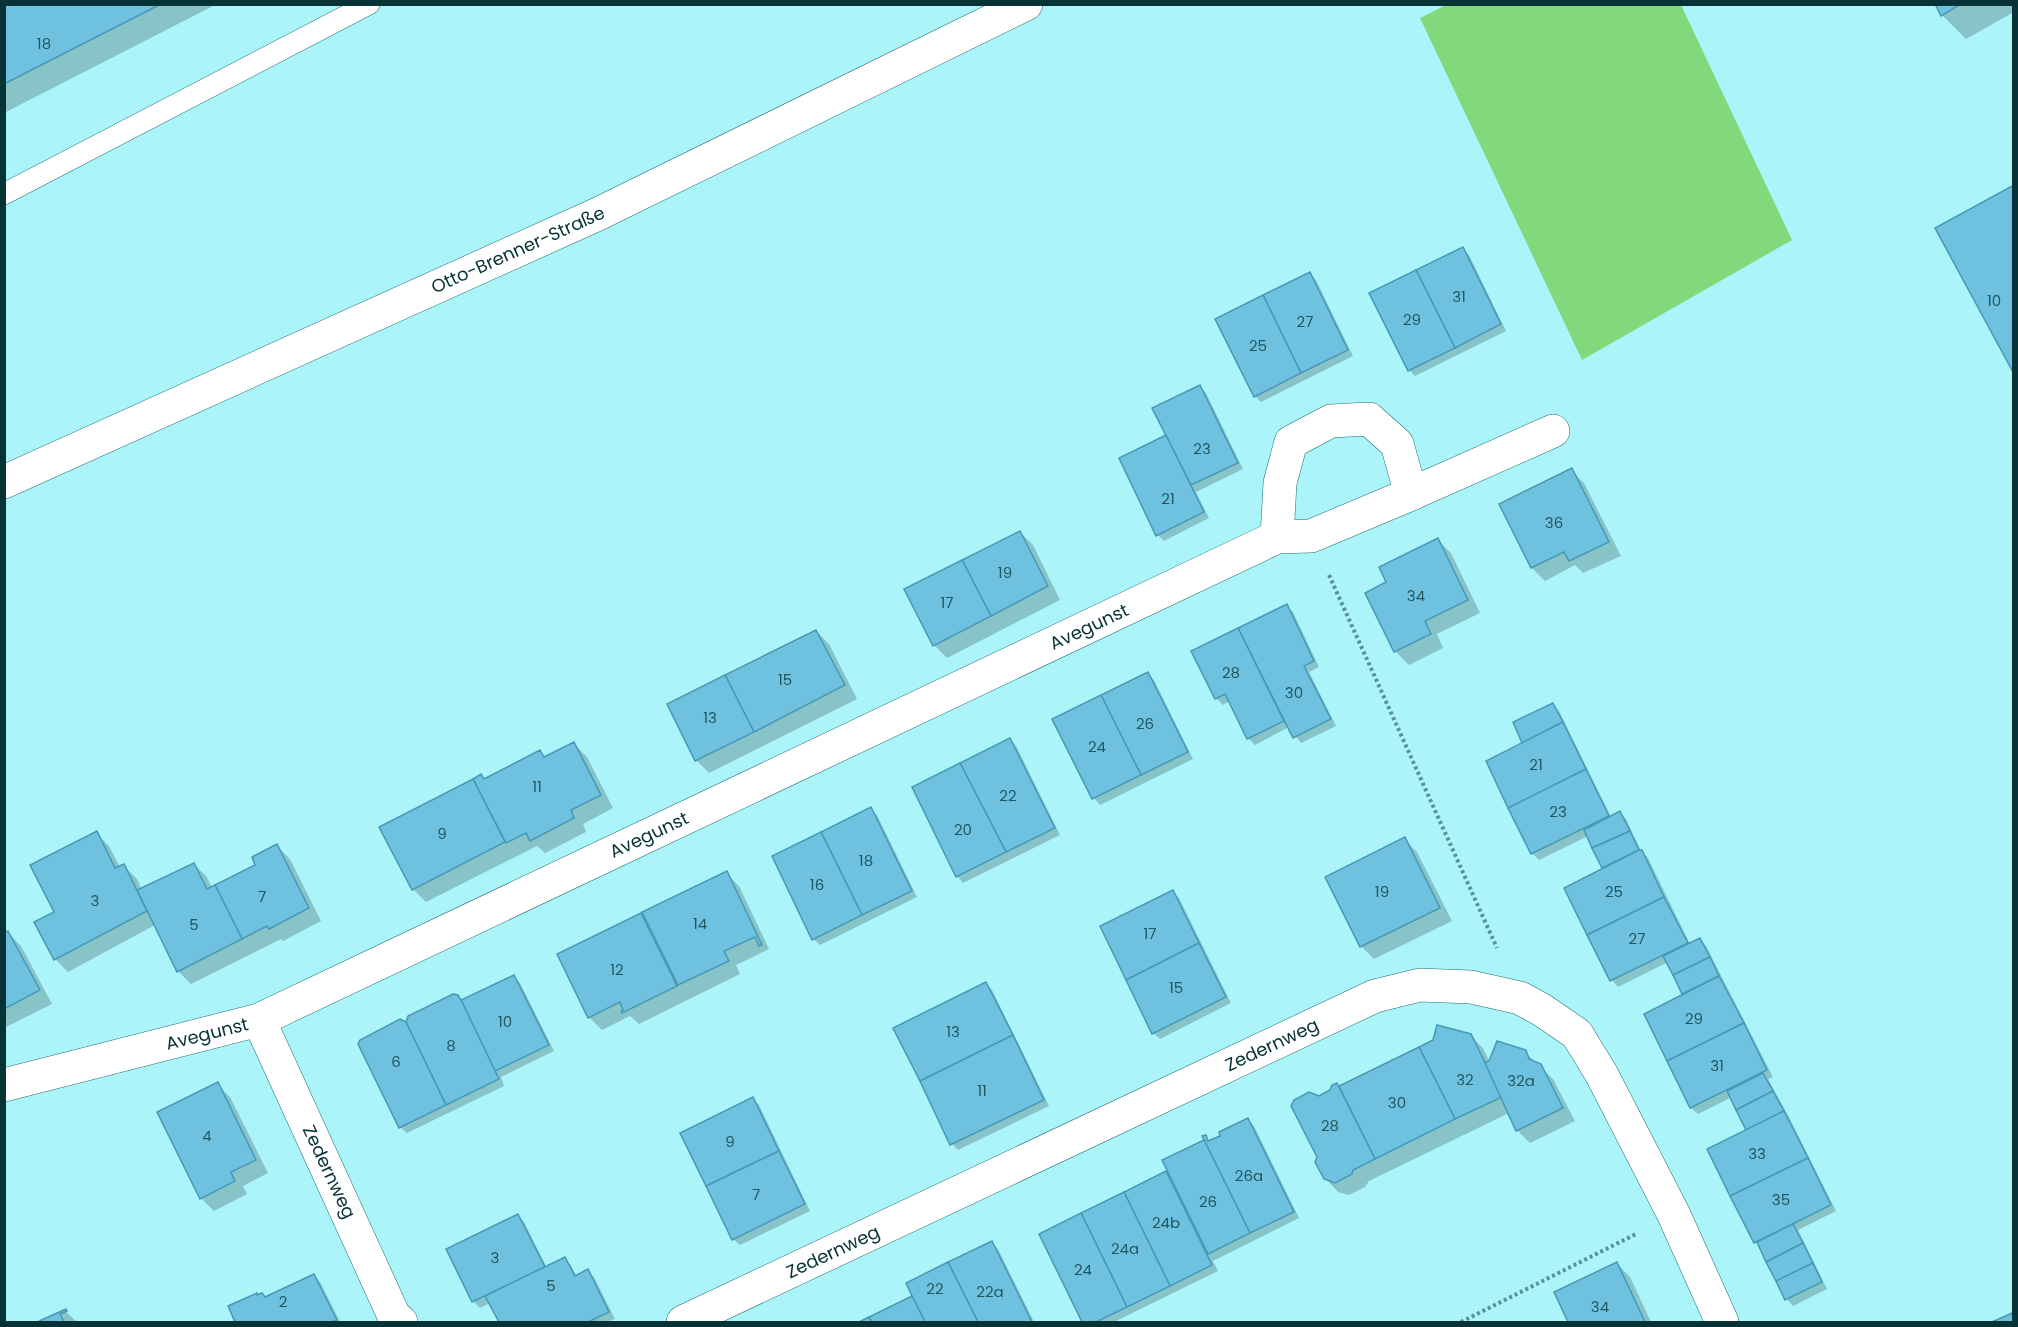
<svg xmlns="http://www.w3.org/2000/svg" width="2018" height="1327" font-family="Poppins,sans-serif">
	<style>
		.green { fill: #82d97c }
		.shadow { fill: #0003 }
		.building { fill: #6fc2df; stroke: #4599b5; stroke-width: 1.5 }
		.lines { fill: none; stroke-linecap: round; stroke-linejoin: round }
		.service-casing { stroke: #206d72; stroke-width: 22 }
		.minor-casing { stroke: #206d72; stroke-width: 34 }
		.secondary-casing { stroke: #206d72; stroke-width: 34 }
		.path { stroke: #589196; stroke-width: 4; stroke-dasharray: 3 3; stroke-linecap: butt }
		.service { stroke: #fff; stroke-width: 21 }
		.minor { stroke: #fff; stroke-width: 33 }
		.secondary { stroke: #fff; stroke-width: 33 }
		.labels { text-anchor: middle; stroke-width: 5; stroke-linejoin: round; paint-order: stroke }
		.number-label { font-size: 15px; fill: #225760 }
		.street-label { font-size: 18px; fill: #083336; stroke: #fff }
	</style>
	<rect width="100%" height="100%" fill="#abf4fa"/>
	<polygon class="green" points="1446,5 1681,5 1792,240 1582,360 1420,18"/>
	<g class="shadow">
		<polygon points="4,4 217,4 4,113"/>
		<polygon points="1936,4 2014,4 2014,12 1966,39 1942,15"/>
		<polygon points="1463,249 1469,255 1506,331 1415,376 1409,370"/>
		<polygon points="1310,274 1316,280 1353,356 1261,402 1255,396"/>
		<polygon points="1200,387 1206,393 1243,469 1196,492 1209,518 1164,541 1158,535 1168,436"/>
		<polygon points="1571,470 1584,483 1621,556 1583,573 1575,565 1545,581 1532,568"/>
		<polygon points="1020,532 1033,545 1060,600 947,658 934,645"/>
		<polygon points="1438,540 1451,553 1480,613 1437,634 1443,648 1409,665 1396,652 1367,593 1388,583"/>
		<polygon points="1286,606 1293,612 1319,667 1309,672 1336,726 1301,743 1289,727 1255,745 1249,739 1230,701 1223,705 1217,699 1193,651"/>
		<polygon points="816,631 829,644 857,699 709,773 696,760"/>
		<polygon points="1148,674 1154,680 1193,759 1100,805 1094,798 1054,720"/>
		<polygon points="1553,705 1559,711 1611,817 1619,813 1626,819 1641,851 1648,858 1690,944 1700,939 1706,946 1773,1077 1768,1079 1790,1119 1836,1211 1798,1230 1827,1289 1793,1306 1787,1299 1762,1248 1755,1242 1748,1131 1732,1097 1698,1114 1691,1108 1646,1015 1684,995 1668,962 1618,987 1612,980 1566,888 1604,869 1588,836 1539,860 1532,853 1488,762 1524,743"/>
		<polygon points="1010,740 1016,746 1060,835 963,883 957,876"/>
		<polygon points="574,744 587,757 613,808 583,824 586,832 545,853 537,846 426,902 413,889 381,827 481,776 485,780 540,752 546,758"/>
		<polygon points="871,809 877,815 917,897 820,945 813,939"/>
		<polygon points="96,833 109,846 120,867 124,866 137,879 142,890 194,864 207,877 212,888 257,866 277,846 290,859 321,921 283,941 281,939 191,984 178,971 155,925 68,972 55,959 56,913"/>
		<polygon points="1404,839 1417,852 1452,921 1374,959 1361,946"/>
		<polygon points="726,873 739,886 769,949 736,965 740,974 639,1024 630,1016 602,1030 589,1017 559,955"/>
		<polygon points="1173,892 1179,898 1231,1003 1160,1039 1153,1033"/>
		<polygon points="8,933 21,946 52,1004 4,1028 4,935"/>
		<polygon points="514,976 520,983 554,1051 501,1077 504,1086 407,1133 400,1127 407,1024 462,1001"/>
		<polygon points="986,983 992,990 1049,1106 958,1150 952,1144"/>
		<polygon points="1470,1035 1483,1048 1490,1063 1525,1052 1553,1079 1575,1121 1530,1143 1517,1130 1509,1113 1369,1181 1365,1187 1349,1195 1338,1192 1325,1178 1318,1157 1319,1098 1331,1091 1337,1085 1340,1087 1434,1041"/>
		<polygon points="217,1084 230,1097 268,1173 243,1186 247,1194 214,1211 201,1198"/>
		<polygon points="753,1099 759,1105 810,1211 740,1245 733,1239"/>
		<polygon points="1248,1120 1254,1126 1299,1218 1213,1261 1218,1271 1114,1322 1083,1322 1041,1235 1168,1172 1163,1161 1206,1140 1205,1137 1211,1142"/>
		<polygon points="517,1215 524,1222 547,1268 565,1259 571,1265 577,1277 588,1271 594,1277 615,1319 607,1322 500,1322 490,1303 480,1308 474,1302 448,1250"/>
		<polygon points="991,1242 998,1249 1034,1322 862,1322 914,1297"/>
		<polygon points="1617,1264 1630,1277 1651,1322 1570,1322 1556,1292"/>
		<polygon points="313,1276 320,1282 340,1322 237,1322 230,1307 256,1294 266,1298"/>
		<polygon points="65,1311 77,1322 41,1322"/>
	</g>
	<g class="building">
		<polygon points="4,4 161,4 4,84"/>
		<polygon points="1935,4 1961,4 1941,16"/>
		<polygon points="2014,185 2014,374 1935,228"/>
		<polygon points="1463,247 1501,324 1455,348 1416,270"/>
		<polygon points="1416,270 1455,348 1408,371 1369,293"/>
		<polygon points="1310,272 1348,350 1301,373 1263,295"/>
		<polygon points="1263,295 1301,373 1254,397 1215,319"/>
		<polygon points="1200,385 1238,463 1191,485 1152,408"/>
		<polygon points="1166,435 1204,512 1156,536 1119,458"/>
		<polygon points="1572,468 1609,542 1569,561 1564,552 1531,568 1499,504"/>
		<polygon points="1020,531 1048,586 991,616 962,560"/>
		<polygon points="1438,538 1468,600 1425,621 1431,634 1394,652 1365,593 1386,582 1379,567"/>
		<polygon points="962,560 991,616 933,646 904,589"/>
		<polygon points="1287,604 1314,661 1304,666 1331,719 1293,738 1238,628"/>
		<polygon points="1238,628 1284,721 1247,739 1225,694 1215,699 1191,651"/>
		<polygon points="816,630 845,685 754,732 725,675"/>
		<polygon points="1148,672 1188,752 1141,775 1101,695"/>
		<polygon points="725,675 754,732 695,761 667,704"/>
		<polygon points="1101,695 1141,775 1092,799 1052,719"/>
		<polygon points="1553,703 1563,722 1522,743 1513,722"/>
		<polygon points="1563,722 1586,769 1508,808 1486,761"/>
		<polygon points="1010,738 1055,828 1006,852 960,763"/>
		<polygon points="574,742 601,795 571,810 574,818 530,841 526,833 506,843 473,779 481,774 484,779 540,750 544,757"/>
		<polygon points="960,763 1006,852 956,877 912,787"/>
		<polygon points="1586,769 1609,816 1531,854 1508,808"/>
		<polygon points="473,779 505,842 412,890 379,827"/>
		<polygon points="871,807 912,891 862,915 821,832"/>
		<polygon points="1620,811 1630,831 1592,848 1584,830"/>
		<polygon points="97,831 115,868 124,864 147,911 54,960 34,922 54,912 30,865"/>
		<polygon points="1630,831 1639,850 1602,868 1592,848"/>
		<polygon points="821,832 862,915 812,940 772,856"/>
		<polygon points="1405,837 1440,908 1360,947 1325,877"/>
		<polygon points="277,844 309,908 269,929 267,926 242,939 215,885 255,865 252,857"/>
		<polygon points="1639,850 1642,850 1664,897 1587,935 1564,888"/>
		<polygon points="194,863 207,889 215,885 242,939 177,972 137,890"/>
		<polygon points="727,871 762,945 759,946 755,937 724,951 729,961 678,985 642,912"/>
		<polygon points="1173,890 1199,943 1126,980 1100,926"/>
		<polygon points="1664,897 1688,943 1610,981 1587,935"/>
		<polygon points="641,913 677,986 622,1013 621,1011 623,1010 620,1002 588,1018 557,954"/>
		<polygon points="8,931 40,990 4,1009 4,933"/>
		<polygon points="1700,938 1710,957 1673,975 1663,956"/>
		<polygon points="1199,943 1226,997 1152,1034 1126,980"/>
		<polygon points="1710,957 1719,976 1682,994 1673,975"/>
		<polygon points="514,975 549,1045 495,1071 461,1000"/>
		<polygon points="1719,976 1744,1023 1667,1061 1644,1014"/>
		<polygon points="986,982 1013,1035 920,1081 893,1028"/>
		<polygon points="453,994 458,995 461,1000 499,1079 446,1105 406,1022 408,1016"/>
		<polygon points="400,1019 406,1022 446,1105 399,1128 358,1044 360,1040"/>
		<polygon points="1744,1023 1767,1070 1690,1108 1667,1061"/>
		<polygon points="1437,1025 1471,1034 1502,1097 1455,1119 1419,1047 1433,1040"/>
		<polygon points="1013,1035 1044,1100 950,1145 920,1081"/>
		<polygon points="1497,1041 1526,1050 1529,1059 1541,1064 1563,1108 1516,1131 1485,1063 1489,1061"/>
		<polygon points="1419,1047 1455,1119 1375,1159 1339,1086"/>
		<polygon points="1763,1073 1773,1091 1736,1110 1727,1091"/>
		<polygon points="218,1082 256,1160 231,1172 235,1181 200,1199 157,1112"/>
		<polygon points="1337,1083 1375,1159 1353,1170 1352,1174 1335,1183 1324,1179 1315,1162 1317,1157 1291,1106 1294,1100 1309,1092 1319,1096 1330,1090 1332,1085"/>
		<polygon points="1773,1091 1784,1111 1746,1130 1736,1110"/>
		<polygon points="753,1097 779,1151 706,1186 680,1133"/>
		<polygon points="1784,1111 1808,1158 1730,1196 1707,1149"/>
		<polygon points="1248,1118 1294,1212 1250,1233 1202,1136 1206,1135 1208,1141 1220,1136 1219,1132"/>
		<polygon points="1204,1140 1250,1233 1208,1254 1162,1160"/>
		<polygon points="779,1151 805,1204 732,1240 706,1186"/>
		<polygon points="1808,1158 1831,1205 1754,1243 1730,1196"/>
		<polygon points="1166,1171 1212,1265 1170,1286 1124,1192"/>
		<polygon points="1124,1192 1170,1286 1127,1307 1081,1213"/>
		<polygon points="1081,1213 1127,1307 1096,1322 1082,1322 1039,1234"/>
		<polygon points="518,1214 545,1267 472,1302 446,1249"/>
		<polygon points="1793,1224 1803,1243 1766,1262 1757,1242"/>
		<polygon points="992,1241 1032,1322 978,1322 948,1262"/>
		<polygon points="1803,1243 1813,1263 1776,1281 1766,1262"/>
		<polygon points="565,1257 575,1276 588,1269 609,1312 588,1322 499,1322 485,1296"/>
		<polygon points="948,1262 978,1322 925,1322 912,1296 906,1283"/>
		<polygon points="1617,1262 1645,1322 1568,1322 1554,1292"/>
		<polygon points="1813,1263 1822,1282 1785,1300 1776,1281"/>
		<polygon points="314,1274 337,1320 331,1322 235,1322 228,1306 257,1293 257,1295 262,1293 265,1297"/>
		<polygon points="912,1296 925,1322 872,1322 869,1317"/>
		<polygon points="66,1309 67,1311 60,1314 64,1322 37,1322"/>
		<polygon points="2012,1313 2014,1322 1992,1322"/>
		<polygon points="869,1317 872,1322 859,1322"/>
	</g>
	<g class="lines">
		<g class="service-casing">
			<polyline id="service" points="4,194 369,4"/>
		</g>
		<g class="minor-casing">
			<g id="minor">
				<polyline points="1411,494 1553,431"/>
				<polyline points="259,1020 394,1316 401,1322"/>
				<polyline points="4,1085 259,1020 1277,537 1311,536 1411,494 1397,444 1369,419 1331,421 1291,442 1280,483 1277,537"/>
				<polyline points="683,1322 1375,996 1420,985 1471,987 1520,998 1542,1010 1577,1034 1602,1075 1674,1215 1722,1322"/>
			</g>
		</g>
		<g class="secondary-casing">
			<polyline id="secondary" points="4,482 598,214 1026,4"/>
		</g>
		<g class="path">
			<polyline points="1329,575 1497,948"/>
			<polyline points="1461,1322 1636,1234"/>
		</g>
		<use href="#service" class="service"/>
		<use href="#minor" class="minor"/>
		<use href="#secondary" class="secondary"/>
	</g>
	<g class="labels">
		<g class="number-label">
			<text x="44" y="49">18</text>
			<text x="1459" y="302">31</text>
			<text x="1994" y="306">10</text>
			<text x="1412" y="325">29</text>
			<text x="1305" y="327">27</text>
			<text x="1258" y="351">25</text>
			<text x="1202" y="454">23</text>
			<text x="1168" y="504">21</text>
			<text x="1554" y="528">36</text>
			<text x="1005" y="578">19</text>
			<text x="1416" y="601">34</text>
			<text x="947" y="608">17</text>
			<text x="1231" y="678">28</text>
			<text x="785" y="685">15</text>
			<text x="1294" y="698">30</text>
			<text x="710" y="723">13</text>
			<text x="1145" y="729">26</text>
			<text x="1097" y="752">24</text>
			<text x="1536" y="770">21</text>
			<text x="537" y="792">11</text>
			<text x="1008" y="801">22</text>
			<text x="1558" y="817">23</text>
			<text x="963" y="835">20</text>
			<text x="442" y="839">9</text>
			<text x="866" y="866">18</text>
			<text x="817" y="890">16</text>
			<text x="1382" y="897">19</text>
			<text x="1614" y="897">25</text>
			<text x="262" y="902">7</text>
			<text x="95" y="906">3</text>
			<text x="700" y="929">14</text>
			<text x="194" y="930">5</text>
			<text x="1150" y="939">17</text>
			<text x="1637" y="944">27</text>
			<text x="617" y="975">12</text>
			<text x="1176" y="993">15</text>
			<text x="1694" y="1024">29</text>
			<text x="505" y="1027">10</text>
			<text x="953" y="1037">13</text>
			<text x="451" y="1051">8</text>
			<text x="396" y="1067">6</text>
			<text x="1717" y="1071">31</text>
			<text x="1465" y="1085">32</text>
			<text x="1521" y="1086">32a</text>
			<text x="982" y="1096">11</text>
			<text x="1397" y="1108">30</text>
			<text x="1330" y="1131">28</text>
			<text x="207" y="1141">4</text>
			<text x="730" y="1147">9</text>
			<text x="1757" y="1159">33</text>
			<text x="1249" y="1181">26a</text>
			<text x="756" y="1200">7</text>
			<text x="1781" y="1205">35</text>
			<text x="1208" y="1207">26</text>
			<text x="1166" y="1228">24b</text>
			<text x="1125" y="1254">24a</text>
			<text x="495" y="1263">3</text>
			<text x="1083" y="1275">24</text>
			<text x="551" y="1291">5</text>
			<text x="935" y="1294">22</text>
			<text x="990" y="1297">22a</text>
			<text x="283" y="1307">2</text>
			<text x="1600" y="1312">34</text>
		</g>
		<g class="street-label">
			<text transform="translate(518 250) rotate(-24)" y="6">Otto-Brenner-Straße</text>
			<text transform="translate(1089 627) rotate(-25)" y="6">Avegunst</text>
			<text transform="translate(649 835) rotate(-25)" y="6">Avegunst</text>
			<text transform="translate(207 1034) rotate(-14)" y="6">Avegunst</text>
			<text transform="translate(1272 1045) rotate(-25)" y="6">Zedernweg</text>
			<text transform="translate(329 1172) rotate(65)" y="6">Zedernweg</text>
			<text transform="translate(833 1252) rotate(-25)" y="6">Zedernweg</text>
		</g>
	</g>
	<rect width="2018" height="1327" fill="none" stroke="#083336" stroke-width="12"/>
</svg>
